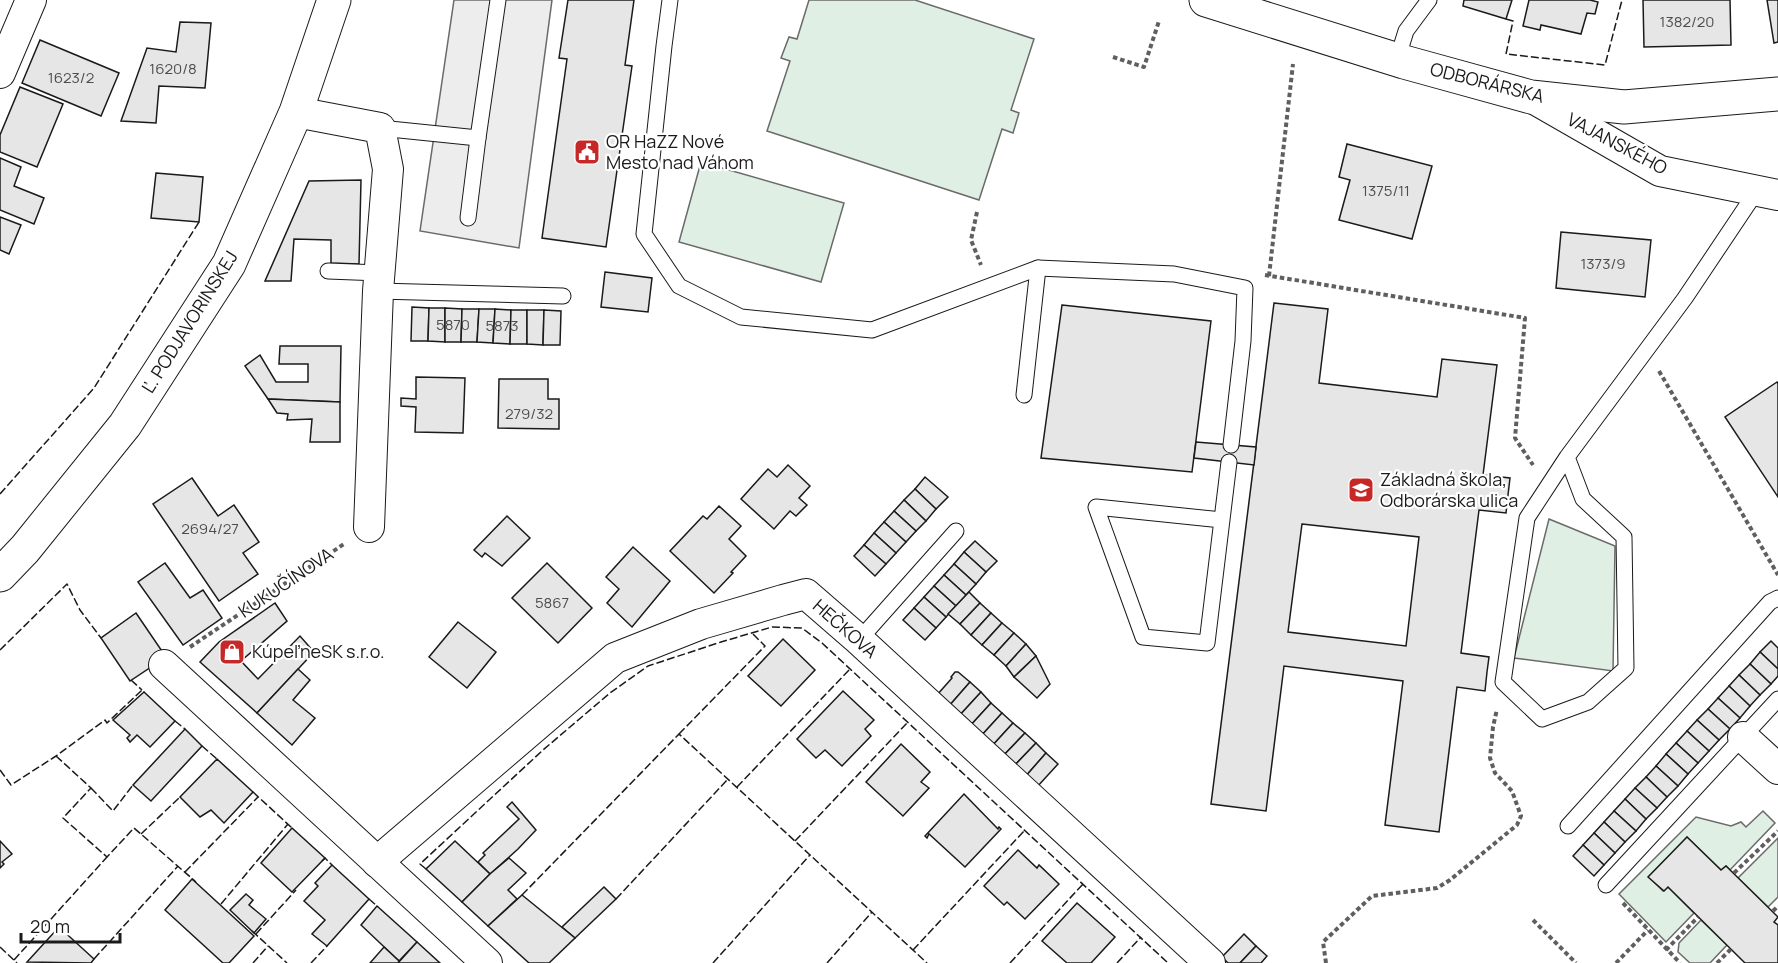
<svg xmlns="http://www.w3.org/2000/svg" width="1778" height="963" font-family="Manrope,sans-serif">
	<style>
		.green { fill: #e0efe3; stroke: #6a6a6a; stroke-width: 1.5 }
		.parking { fill: #ededed; stroke: #6a6a6a; stroke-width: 1.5 }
		.building { fill: #e6e6e6; stroke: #1a1a1a; stroke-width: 1.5; fill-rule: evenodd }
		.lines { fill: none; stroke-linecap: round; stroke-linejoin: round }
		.service-casing { stroke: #1a1a1a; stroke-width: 17 }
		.minor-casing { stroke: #1a1a1a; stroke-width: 32 }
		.secondary-casing { stroke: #1a1a1a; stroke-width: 35 }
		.primary-casing { stroke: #1a1a1a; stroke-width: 35 }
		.path { stroke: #5f5f5f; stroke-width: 4; stroke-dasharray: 4.5 3; stroke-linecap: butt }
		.service { stroke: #fff; stroke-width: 15 }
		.minor { stroke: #fff; stroke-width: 30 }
		.secondary { stroke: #fff; stroke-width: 33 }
		.primary { stroke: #fff; stroke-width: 33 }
		.fence { stroke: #1a1a1a; stroke-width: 1.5; stroke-dasharray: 8 3; stroke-linecap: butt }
		.labels { text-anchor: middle; stroke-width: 4.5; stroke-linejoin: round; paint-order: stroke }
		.number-label { font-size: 15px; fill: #4d4d4d }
		.street-label { font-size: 18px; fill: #1a1a1a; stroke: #fff }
		.poi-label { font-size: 18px; fill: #1a1a1a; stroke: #fff; text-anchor: start }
	</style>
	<rect width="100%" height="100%" fill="#fff"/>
	<g class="green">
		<polygon points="809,0 915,0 1034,39 1011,110 1019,113 1013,133 1002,129 979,200 767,131 790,61 781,58 789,37 797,39"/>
		<polygon points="701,162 844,203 821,282 679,242"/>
		<polygon points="1549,519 1615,546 1613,671 1514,658"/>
		<polygon points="1763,811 1775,823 1730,870 1726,866 1721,870 1687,837 1649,877 1663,891 1668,887 1694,913 1666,942 1619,894 1696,817 1731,826 1741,822 1746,827"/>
		<polygon points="1778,838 1778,897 1768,907 1738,878"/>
		<polygon points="1701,920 1727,945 1710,963 1690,963 1678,952 1679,943"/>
	</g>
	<polygon class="parking" points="454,0 552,0 519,248 420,231"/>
	<g class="building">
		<polygon points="568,0 634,0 625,65 632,66 606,247 542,238 567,59 559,58"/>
		<polygon points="1464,0 1512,0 1506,19 1463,6"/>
		<polygon points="1529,0 1590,0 1598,2 1595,14 1587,13 1581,34 1541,25 1540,30 1523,26"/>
		<polygon points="1643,0 1730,0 1731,45 1644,47"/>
		<polygon points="1767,0 1778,0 1778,42 1774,43"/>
		<polygon points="180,22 211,23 205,88 159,86 156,123 121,121 147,48 176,52"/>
		<polygon points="40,40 119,73 101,116 22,83"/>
		<polygon points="20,87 63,104 37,167 0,152 0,135"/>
		<polygon points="1347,144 1432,166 1412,239 1339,220 1350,180 1339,177"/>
		<polygon points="0,158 21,167 14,186 44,198 34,224 0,210"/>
		<polygon points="156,173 203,177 199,222 151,218"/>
		<polygon points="361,180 359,264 331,263 331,240 294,239 291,281 265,281 309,181"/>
		<polygon points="0,217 21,225 9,254 0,250"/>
		<polygon points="1561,232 1651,240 1645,297 1556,288"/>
		<polygon points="605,272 652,278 648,312 601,307"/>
		<path d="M1274,303L1328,309L1319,383L1437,397L1442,359L1497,365L1483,475L1510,478L1508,495L1506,513L1479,510L1461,653L1489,657L1487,672L1485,691L1457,687L1439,832L1385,825L1403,681L1284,666L1266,811L1211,804ZM1302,524L1419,537L1406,646L1288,632Z"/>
		<polygon points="1062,305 1211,321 1192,472 1041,458"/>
		<polygon points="412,307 429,308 428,341 411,341"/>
		<polygon points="429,308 445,308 445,342 428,341"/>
		<polygon points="445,308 462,309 461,342 445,342"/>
		<polygon points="462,309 479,309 477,342 461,342"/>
		<polygon points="479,309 495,309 493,343 477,342"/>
		<polygon points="495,309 511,310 510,344 493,343"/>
		<polygon points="511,310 527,310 527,344 510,344"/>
		<polygon points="527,310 544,310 543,345 527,344"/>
		<polygon points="544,310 561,311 560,345 543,345"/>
		<polygon points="280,346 341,346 340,402 268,399 245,366 260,355 276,382 308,382 308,364 279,364"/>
		<polygon points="416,377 465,378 463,433 415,432 416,407 401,406 401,398 416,399"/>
		<polygon points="499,379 548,379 548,399 559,399 559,429 498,428"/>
		<polygon points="1777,382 1778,384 1778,497 1725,417"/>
		<polygon points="268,399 340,402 340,442 310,442 312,419 287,420 288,414 277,413"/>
		<polygon points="1196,442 1256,447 1254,465 1194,458"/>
		<polygon points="788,465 810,486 799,498 807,505 796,516 790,511 774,529 741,499 768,469 777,477"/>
		<polygon points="925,477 948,497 936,509 915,489"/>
		<polygon points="192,478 218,516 234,505 259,542 243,553 258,574 219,601 153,504"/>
		<polygon points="915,489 936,509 926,521 904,500"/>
		<polygon points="904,500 926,521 916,531 894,511"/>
		<polygon points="719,506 741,526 729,539 746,556 731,572 733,573 714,593 670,551 703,516 707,519"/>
		<polygon points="894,511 916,531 906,542 884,522"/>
		<polygon points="507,516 530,538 502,566 485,553 482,557 474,550"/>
		<polygon points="884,522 906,542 896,553 874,533"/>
		<polygon points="874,533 896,553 886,564 864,545"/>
		<polygon points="975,541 997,561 986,572 964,552"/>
		<polygon points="864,545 886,564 875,576 854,556"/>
		<polygon points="633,547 670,581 632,627 607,603 619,589 606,577"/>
		<polygon points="964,552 986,572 976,584 954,564"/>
		<polygon points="165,563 190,598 203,590 222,618 183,645 138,582"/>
		<polygon points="547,563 592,608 558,643 512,598"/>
		<polygon points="954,564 976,584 966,595 944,575"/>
		<polygon points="944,575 966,595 956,606 934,586"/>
		<polygon points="934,586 956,606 946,617 924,597"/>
		<polygon points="969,592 980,603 960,624 948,614"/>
		<polygon points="924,597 946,617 936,628 914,608"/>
		<polygon points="275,603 287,621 241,661 258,679 300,636 314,652 257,713 200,662 219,642"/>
		<polygon points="980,603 991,613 971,635 960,624"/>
		<polygon points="914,608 936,628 925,640 903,620"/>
		<polygon points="136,613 166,657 130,681 101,638"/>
		<polygon points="991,613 1002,623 982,645 971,635"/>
		<polygon points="458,622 496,652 467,688 429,657"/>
		<polygon points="1002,623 1014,633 994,655 982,645"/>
		<polygon points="1014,633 1026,644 1006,666 994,655"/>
		<polygon points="783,639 815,670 781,706 748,676"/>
		<polygon points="1771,641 1778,648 1778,669 1760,652"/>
		<polygon points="1026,644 1036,656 1014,677 1006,666"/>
		<polygon points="1760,652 1778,669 1778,676 1771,684 1750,664"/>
		<polygon points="1036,656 1050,684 1037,698 1014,677"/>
		<polygon points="1750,664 1771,684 1760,695 1739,675"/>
		<polygon points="298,669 310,680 293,700 315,718 292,745 257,713"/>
		<polygon points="955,672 958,672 970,682 949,706 937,695 952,678 951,677"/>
		<polygon points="1739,675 1760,695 1750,706 1729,686"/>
		<polygon points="970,682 981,692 959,716 949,706"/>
		<polygon points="1729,686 1750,706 1740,718 1718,698"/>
		<polygon points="843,691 874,720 865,729 871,736 842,766 825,750 816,758 797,739"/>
		<polygon points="144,692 175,721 150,747 137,735 130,742 127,738 130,735 113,720"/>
		<polygon points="981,692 991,703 970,726 959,716"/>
		<polygon points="1718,698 1740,718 1730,729 1708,709"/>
		<polygon points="991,703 1002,713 981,736 970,726"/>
		<polygon points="1708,709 1730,729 1719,740 1697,720"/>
		<polygon points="1002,713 1013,723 992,746 981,736"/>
		<polygon points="1697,720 1719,740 1709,751 1687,731"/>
		<polygon points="1013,723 1025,733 1003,756 992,746"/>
		<polygon points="185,729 202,746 151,801 133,785"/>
		<polygon points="1687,731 1709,751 1698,763 1676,743"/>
		<polygon points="1025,733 1036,743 1014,766 1003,756"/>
		<polygon points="1036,743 1046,753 1025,777 1014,766"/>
		<polygon points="1676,743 1698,763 1688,774 1666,754"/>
		<polygon points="901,744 930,772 921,782 929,788 903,816 866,782"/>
		<polygon points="1046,753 1058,764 1037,787 1025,777"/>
		<polygon points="1666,754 1688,774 1678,786 1656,766"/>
		<polygon points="217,759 253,792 224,823 211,810 200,817 180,797"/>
		<polygon points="1656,766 1678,786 1667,797 1646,777"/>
		<polygon points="1646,777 1667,797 1657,808 1635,788"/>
		<polygon points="1635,788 1657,808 1646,819 1625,799"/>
		<polygon points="964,794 998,829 999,827 1001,829 965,867 929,834 927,838 925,836"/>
		<polygon points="1625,799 1646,819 1636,831 1614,811"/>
		<polygon points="512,802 536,830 518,849 490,874 478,862 485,855 483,853 519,819 507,807"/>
		<polygon points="1614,811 1636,831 1625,842 1604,822"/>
		<polygon points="1604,822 1625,842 1615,853 1594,833"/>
		<polygon points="292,828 325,858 292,892 261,863"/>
		<polygon points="1594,833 1615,853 1604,865 1583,845"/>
		<polygon points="1687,837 1721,870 1726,866 1778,917 1774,922 1778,925 1778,963 1745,963 1668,887 1664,891 1648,877"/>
		<polygon points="0,841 12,854 2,862 4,864 0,868"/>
		<polygon points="455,841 490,874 462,902 426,869"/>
		<polygon points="1583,845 1604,865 1594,876 1573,856"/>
		<polygon points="1018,850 1037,868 1039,865 1059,884 1025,919 1007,902 1004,905 984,886"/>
		<polygon points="509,858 526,873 508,890 517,899 488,926 462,902 490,874"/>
		<polygon points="332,865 369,899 327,946 312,934 325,920 304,901 318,886 315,883"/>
		<polygon points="192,879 254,936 229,963 223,963 165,910"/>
		<polygon points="604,887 616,899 575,938 562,927"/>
		<polygon points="246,894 253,900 249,905 266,919 254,933 230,910"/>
		<polygon points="522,895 575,938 549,963 529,963 488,926"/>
		<polygon points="1077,903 1115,937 1091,963 1067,963 1042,941"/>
		<polygon points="377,906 417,942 399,961 361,925"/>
		<polygon points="59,927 94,959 91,963 27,962"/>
		<polygon points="1244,934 1256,946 1240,963 1228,963 1222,957"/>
		<polygon points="417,942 440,963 398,963"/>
		<polygon points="1256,946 1267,956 1261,963 1240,963"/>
		<polygon points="384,947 399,961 398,963 370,963"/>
	</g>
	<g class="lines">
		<g class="service-casing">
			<g id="service">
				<polyline points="670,0 664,46 644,234 679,286 741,317 872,330 1038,268 1174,274 1245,288 1243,341 1231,445"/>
				<polyline points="1397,60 1406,31 1429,0"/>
				<polyline points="380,128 478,138 498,0"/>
				<polyline points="468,218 478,138"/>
				<polyline points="328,271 380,273"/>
				<polyline points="378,291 563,296"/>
				<polyline points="1024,395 1038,268"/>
				<polyline points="1567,457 1583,499 1624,537 1626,668 1588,702 1542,719 1503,682 1527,518 1567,457 1685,298 1756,192"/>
				<polyline points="1222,520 1096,507 1143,637 1207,643 1229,462"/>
				<polyline points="859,640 956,531"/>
				<polyline points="1568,826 1770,602 1778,598"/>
				<polyline points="1606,885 1778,699"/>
			</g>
		</g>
		<g class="minor-casing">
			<g id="minor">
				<polyline points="0,73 31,0"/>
				<polyline points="1531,97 1660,171 1778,195"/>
				<polyline points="296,112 380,128 388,169 378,291 369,527"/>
				<polyline points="164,665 487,963"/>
				<polyline points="1743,737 1778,769"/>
				<polyline points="377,862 615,658 701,624 783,600 806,594 859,640 1210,963"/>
			</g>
		</g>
		<g class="secondary-casing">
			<polyline id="secondary" points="1206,0 1404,62 1531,97 1624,107 1778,94"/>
		</g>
		<g class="primary-casing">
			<polyline id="primary" points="0,575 25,549 125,425 229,264 296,112 334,0"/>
		</g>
		<g class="path">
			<polyline points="1113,57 1144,67 1159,21"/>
			<polyline points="977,212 971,240 981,265"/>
			<polyline points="1265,275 1525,318 1515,438 1533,465"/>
			<polyline points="1269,276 1293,64"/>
			<polyline points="1659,371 1778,575"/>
			<polyline points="190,647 344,544"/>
			<polyline points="1734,873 1778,831"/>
			<polyline points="1623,903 1680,963"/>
			<polyline points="1773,911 1778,906"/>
			<polyline points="1533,920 1576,963"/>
			<polyline points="1666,950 1698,917"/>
			<polyline points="1326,963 1323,942 1372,896 1437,888 1450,880 1517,825 1521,816 1512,791 1495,773 1490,758 1493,727 1497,709"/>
			<polyline points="1616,963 1648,930"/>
			<polyline points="1717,963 1731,949"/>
		</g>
		<use href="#service" class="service"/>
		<use href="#minor" class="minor"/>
		<use href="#secondary" class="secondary"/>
		<use href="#primary" class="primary"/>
		<g class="fence">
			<polyline points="1506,19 1513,21 1506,54 1605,65 1622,0"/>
			<polyline points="0,494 94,388 199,222"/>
			<polyline points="0,650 67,584 80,610 101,638"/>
			<polyline points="131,680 142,690"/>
			<polyline points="175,721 185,729"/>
			<polyline points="679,734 765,646 752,633"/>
			<polyline points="202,746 217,759"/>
			<polyline points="56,756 91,788 63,818 107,857 134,828 196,882"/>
			<polyline points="0,770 11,785 56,756 105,720 107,723 142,690 144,692"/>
			<polyline points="737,787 850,669"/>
			<polyline points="91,788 113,811 133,785"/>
			<polyline points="253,792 292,828"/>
			<polyline points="141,834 180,797"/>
			<polyline points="795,841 908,722"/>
			<polyline points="322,861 325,858 332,865"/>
			<polyline points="426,869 420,864 543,750 610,693 648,666 721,642 772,627 802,628 822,643 1168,963"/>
			<polyline points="185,872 258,797"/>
			<polyline points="522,895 679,734 927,963"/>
			<polyline points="369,899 377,906"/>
			<polyline points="616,899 728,779"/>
			<polyline points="221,904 288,824"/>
			<polyline points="252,931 287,963"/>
			<polyline points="256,934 296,890"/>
			<polyline points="0,947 17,963"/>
			<polyline points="913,950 1025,830"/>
			<polyline points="94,959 178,866"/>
			<polyline points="14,960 107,857"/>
			<polyline points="253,963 268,946"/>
			<polyline points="311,963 327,946"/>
			<polyline points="713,963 810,855"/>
			<polyline points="827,963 872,912"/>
			<polyline points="1010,963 1083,884"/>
			<polyline points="1117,963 1141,937"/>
		</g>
	</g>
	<defs>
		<g id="civic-square" transform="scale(1.35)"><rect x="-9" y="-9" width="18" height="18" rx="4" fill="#c62828" stroke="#fff"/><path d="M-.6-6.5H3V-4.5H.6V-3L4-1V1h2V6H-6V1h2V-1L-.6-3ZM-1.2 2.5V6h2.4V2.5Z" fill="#fff"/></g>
		<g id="school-square" transform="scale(1.35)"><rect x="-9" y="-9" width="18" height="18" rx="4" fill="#c62828" stroke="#fff"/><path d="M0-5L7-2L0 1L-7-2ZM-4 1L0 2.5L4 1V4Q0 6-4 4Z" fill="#fff"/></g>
		<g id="shop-square" transform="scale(1.35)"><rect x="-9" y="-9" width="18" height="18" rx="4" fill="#c62828" stroke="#fff"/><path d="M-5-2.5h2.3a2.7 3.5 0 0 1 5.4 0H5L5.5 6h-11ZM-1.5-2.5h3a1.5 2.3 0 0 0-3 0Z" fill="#fff"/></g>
	</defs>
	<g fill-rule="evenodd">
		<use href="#civic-square" x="587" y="152"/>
		<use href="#school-square" x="1361" y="490"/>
		<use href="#shop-square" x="232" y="652"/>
	</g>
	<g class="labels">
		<g class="number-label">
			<text x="1687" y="27">1382/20</text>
			<text x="173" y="74">1620/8</text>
			<text x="71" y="83">1623/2</text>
			<text x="1386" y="196">1375/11</text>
			<text x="1603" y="269">1373/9</text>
			<text x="453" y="330">5870</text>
			<text x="502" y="331">5873</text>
			<text x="529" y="419">279/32</text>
			<text x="210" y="534">2694/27</text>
			<text x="552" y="608">5867</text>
		</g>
		<g class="street-label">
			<text transform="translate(1487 83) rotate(14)" y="6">ODBORÁRSKA</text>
			<text transform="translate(1617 144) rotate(28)" y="6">VAJANSKÉHO</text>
			<text transform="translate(190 322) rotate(-58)" y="6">Ľ. PODJAVORINSKEJ</text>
			<text transform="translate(286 583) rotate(-34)" y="6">KUKUČÍNOVA</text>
			<text transform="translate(845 629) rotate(41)" y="6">HEČKOVA</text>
		</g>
		<g class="poi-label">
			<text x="606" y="148">OR HaZZ Nové<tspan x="606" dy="21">Mesto nad Váhom</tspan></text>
			<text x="1380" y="486">Základná škola,<tspan x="1380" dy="21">Odborárska ulica</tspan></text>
			<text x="252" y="658">KúpeľneSK s.r.o.</text>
		</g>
	</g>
	<path d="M21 933v9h99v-9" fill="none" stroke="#1a1a1a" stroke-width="3"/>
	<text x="30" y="933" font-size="18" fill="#1a1a1a" stroke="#ffffff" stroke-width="4.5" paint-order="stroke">20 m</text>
</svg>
